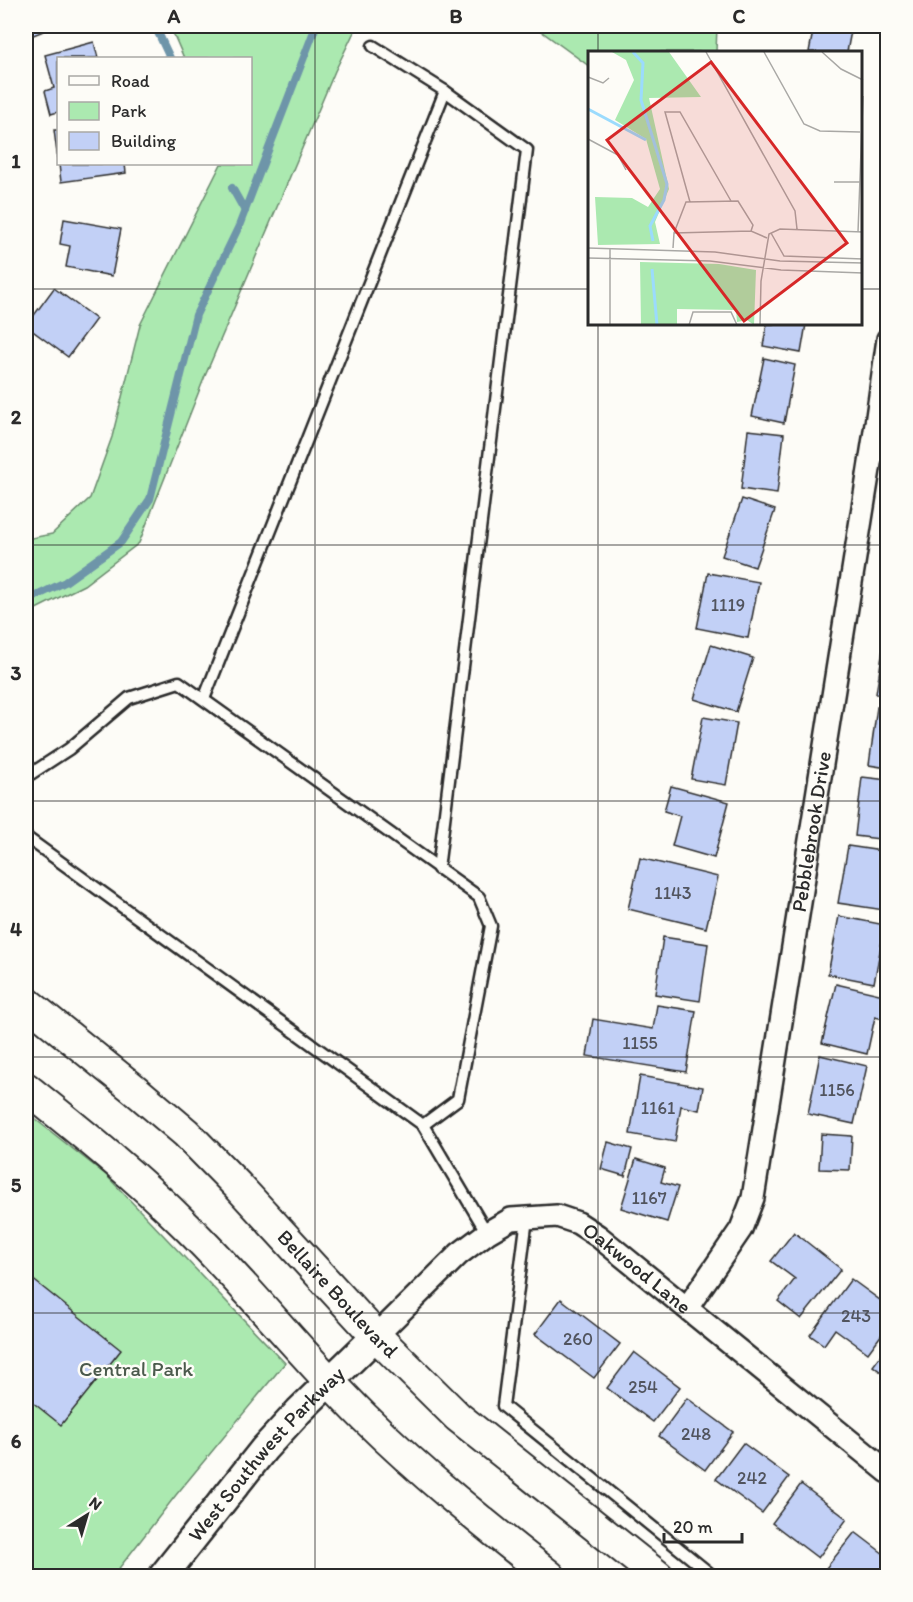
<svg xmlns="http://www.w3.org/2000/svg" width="913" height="1602" font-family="Itim,sans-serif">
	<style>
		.green { fill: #abe9b0; stroke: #6b8a6e; stroke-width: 1.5 }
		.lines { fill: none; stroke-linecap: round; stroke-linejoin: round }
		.stream { stroke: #6e95a9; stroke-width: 8 }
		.building { fill: #c2d0f6; stroke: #2b2b2b; stroke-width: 1.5 }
		.service-casing { stroke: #2b2b2b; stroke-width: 15 }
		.minor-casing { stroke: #2b2b2b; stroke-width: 26 }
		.tertiary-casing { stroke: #2b2b2b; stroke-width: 32 }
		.secondary-casing { stroke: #2b2b2b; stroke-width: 34 }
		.service { stroke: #fdfcf7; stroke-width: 10 }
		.minor { stroke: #fdfcf7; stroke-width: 21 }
		.tertiary { stroke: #fdfcf7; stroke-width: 27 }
		.secondary { stroke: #fdfcf7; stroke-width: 30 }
		.grid { fill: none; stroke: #2b2b2b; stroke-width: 1.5; stroke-opacity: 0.55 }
		.labels { text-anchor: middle; stroke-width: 5; stroke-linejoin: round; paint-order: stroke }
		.number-label { font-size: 18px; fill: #51545e }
		.street-label { font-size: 21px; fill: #2b2b2b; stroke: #fdfcf7 }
		.park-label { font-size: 21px; fill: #4b5a4c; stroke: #fdfcf7 }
		.inset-river { fill: none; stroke: #9bdbfd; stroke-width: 3 }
		.inset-road { fill: none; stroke: #a9a8a5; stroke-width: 1.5 }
		.view { fill: #d62828; fill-opacity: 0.15; stroke: #d62828; stroke-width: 3 }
		.inset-edge { fill: none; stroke: #2b2b2b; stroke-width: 3 }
		.neatline { fill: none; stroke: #2b2b2b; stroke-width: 2 }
		.grid-label { font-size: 20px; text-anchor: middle; font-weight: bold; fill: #2b2b2b }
	</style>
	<rect width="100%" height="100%" fill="#fdfcf7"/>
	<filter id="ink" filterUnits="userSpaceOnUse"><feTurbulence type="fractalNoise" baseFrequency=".0167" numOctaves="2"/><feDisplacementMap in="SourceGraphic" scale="12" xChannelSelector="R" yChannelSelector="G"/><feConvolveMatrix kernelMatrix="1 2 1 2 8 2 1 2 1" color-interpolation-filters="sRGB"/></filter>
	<g filter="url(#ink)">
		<g class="green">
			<polygon points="170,26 357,26 335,71 205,376 139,543 84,585 26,614 26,539 52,534 90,498 112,437 140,325 221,164 250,164 250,58 184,58"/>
			<polygon points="534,26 717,26 716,52 589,52 589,66"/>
			<polygon points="26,1112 106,1175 285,1363 176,1495 113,1576 26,1576"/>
		</g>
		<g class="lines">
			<g class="stream">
				<polyline points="155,26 170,58"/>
				<polyline points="232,188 245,211"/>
				<polyline points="26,601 65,582 121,542 150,499 196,315 239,226 316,26"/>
			</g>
		</g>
		<g class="building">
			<polygon points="26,26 56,26 26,38"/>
			<polygon points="814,26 852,26 847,52 809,52"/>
			<polygon points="94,42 98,58 58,58 58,112 51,114 45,91 54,88 45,55"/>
			<polygon points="54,130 58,130 58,161"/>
			<polygon points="59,164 125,164 126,173 61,182"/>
			<polygon points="64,219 121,229 112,276 66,267 70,246 60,244"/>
			<polygon points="54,288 96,319 68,357 26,326"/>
			<polygon points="767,324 806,324 801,353 763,346"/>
			<polygon points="764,358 795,365 784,423 752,416"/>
			<polygon points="748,430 784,434 777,494 741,489"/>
			<polygon points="742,499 775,510 755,567 722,556"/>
			<polygon points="708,573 759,582 748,638 697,628"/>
			<polygon points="885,636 888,636 888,696 876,694"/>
			<polygon points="711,645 753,658 736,712 694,699"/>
			<polygon points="877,707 888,709 888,768 869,765"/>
			<polygon points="703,717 737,723 726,785 691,779"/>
			<polygon points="862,777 888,780 888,840 855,836"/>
			<polygon points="671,786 729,802 714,858 672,846 680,816 664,811"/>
			<polygon points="848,846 888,852 888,891 884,910 838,903"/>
			<polygon points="640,858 718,877 706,928 628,909"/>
			<polygon points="839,916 885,925 874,983 828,974"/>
			<polygon points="663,937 708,944 700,1001 655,994"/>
			<polygon points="836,984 888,996 888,1020 875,1017 867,1054 822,1043"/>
			<polygon points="657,1005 696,1011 686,1072 587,1056 593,1019 653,1029"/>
			<polygon points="820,1055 867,1066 854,1124 808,1114"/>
			<polygon points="640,1076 703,1087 699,1110 681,1106 675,1142 630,1134"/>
			<polygon points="821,1134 852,1136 850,1170 819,1169"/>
			<polygon points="608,1142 632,1149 625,1176 601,1169"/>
			<polygon points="636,1159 665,1168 661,1182 678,1187 667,1222 621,1208"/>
			<polygon points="794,1232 841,1269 801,1319 778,1301 795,1279 771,1261"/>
			<polygon points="26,1274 121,1350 61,1425 26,1397"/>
			<polygon points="851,1279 888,1306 888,1326 868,1353 835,1329 824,1345 810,1335"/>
			<polygon points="561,1299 620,1344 594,1378 535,1334"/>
			<polygon points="888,1346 888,1377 873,1366"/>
			<polygon points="634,1352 680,1387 653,1422 607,1388"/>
			<polygon points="687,1398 733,1432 705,1470 659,1436"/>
			<polygon points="743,1443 789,1477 762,1513 716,1479"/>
			<polygon points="801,1484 847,1519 818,1558 772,1523"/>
			<polygon points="855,1532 888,1557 888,1576 837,1576 826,1568"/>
		</g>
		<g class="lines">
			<g class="service-casing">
				<g id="service">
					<polyline points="373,46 445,91"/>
					<polyline points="204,699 445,91 527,150 438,869"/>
					<polyline points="26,777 69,749 129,698 179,682 479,897 491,926 458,1099 423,1125"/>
					<polyline points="26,837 423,1125 487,1233"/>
					<polyline points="527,1218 503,1406 713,1576"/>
				</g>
			</g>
			<g class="minor-casing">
				<g id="minor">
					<path id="s1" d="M687,1308L741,1229L753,1198L874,438L888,339"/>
					<path id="s2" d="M376,1336L459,1254L487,1233L511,1219L557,1216L578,1223L598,1236L888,1472"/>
				</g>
			</g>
			<g class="tertiary-casing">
				<g id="tertiary">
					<path id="s3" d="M163,1576L264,1449L299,1411L376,1336"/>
				</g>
			</g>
			<g class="secondary-casing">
				<g id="secondary">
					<path id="s4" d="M26,1002L134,1089L186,1133L238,1186L376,1336L458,1417L658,1576"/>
					<path d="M26,1088C81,1132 137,1177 187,1227C249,1288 302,1356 364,1417C422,1474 485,1525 550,1576"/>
				</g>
			</g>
			<use href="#service" class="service"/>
			<use href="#minor" class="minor"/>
			<use href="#tertiary" class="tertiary"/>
			<use href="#secondary" class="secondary"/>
		</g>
	</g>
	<path class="grid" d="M315,26V1576M598,26V52M26,289H589M860,289H888M598,324V1576M26,545H888M26,801H888M26,1057H888M26,1313H888"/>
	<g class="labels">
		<g class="number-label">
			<text x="728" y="611">1119</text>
			<text x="673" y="899">1143</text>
			<text x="640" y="1049">1155</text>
			<text x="837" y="1096">1156</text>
			<text x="658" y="1114">1161</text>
			<text x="649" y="1204">1167</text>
			<text x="856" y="1322">243</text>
			<text x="578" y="1345">260</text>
			<text x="643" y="1393">254</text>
			<text x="696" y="1440">248</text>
			<text x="752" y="1484">242</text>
		</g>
		<g class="street-label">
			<text dy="7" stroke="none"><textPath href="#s1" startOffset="500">Pebblebrook Drive</textPath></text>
			<text dy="7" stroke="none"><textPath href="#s2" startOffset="322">Oakwood Lane</textPath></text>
			<text dy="7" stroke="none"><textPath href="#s4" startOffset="428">Bellaire Boulevard</textPath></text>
			<text dy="7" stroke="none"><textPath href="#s3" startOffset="160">West Southwest Parkway</textPath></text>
		</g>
		<g class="park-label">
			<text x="136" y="1376">Central Park</text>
		</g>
	</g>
	<g transform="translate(588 51)">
		<rect width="274" height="274" fill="#fdfcf7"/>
		<path d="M24,1H81L113,46L61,47L81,138L67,171L72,193L10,194L7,146L44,147L60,156L72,138L58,88L27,69L46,29L38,9ZM52,211L131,213L168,219L166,274L159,269L149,271L148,259L89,258V274H53Z" fill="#abe9b0"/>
		<path class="inset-river" d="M45,1L55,12L53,49L79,133L76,149L62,175L65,190M0,58L58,89M64,218L69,274"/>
		<path class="inset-road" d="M118,1L207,160L209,178M176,1L216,73L232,80L272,81M234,1L253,18L275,29M0,26L15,32L21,27M0,88L30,104L38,119M246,131H272M102,151L77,61H92L143,150M270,181L275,45M86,182L98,151L150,150L165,174L163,180M183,182L196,205L275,208M0,197L127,201L192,210L275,212M85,197L86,182L163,180L179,187M0,207L122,210L193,219L275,222M22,274V198M101,274L105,261H143L149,274M172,274L173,230L181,183L192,178L275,181"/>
		<path class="view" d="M123,11L259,192L156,270L19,89Z"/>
		<rect width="274" height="274" class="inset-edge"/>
	</g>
	<rect width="913" height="1602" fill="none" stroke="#fdfcf7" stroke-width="66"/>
	<rect x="57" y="57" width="195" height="108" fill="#fdfcf7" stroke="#a9a8a5" stroke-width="1.5"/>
	<rect x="69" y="76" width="30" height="9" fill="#fdfcf7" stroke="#a9a8a5" stroke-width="1.5"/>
	<text x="111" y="87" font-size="18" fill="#2b2b2b">Road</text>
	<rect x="69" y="102" width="30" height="18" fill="#abe9b0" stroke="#a9a8a5" stroke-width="1.5"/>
	<text x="111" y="117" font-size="18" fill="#2b2b2b">Park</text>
	<rect x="69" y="132" width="30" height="18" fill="#c2d0f6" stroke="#a9a8a5" stroke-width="1.5"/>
	<text x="111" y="147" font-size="18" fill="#2b2b2b">Building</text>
	<g transform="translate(87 1515) rotate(37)" stroke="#fdfcf7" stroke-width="4.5" paint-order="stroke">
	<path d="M0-4.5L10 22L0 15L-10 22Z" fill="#2b2b2b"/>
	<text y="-9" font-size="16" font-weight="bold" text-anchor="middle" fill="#2b2b2b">N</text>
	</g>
	<path d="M664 1533v9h78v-9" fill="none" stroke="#2b2b2b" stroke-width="3"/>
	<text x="673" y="1533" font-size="18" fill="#2b2b2b" stroke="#fdfcf7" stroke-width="4.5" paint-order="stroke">20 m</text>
	<rect x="33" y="33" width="847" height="1536" class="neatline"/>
	<g class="grid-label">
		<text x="174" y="23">A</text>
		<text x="456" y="23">B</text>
		<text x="739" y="23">C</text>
		<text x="16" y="168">1</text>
		<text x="16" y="424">2</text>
		<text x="16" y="680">3</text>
		<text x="16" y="936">4</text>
		<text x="16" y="1192">5</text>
		<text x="16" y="1448">6</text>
	</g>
</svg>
